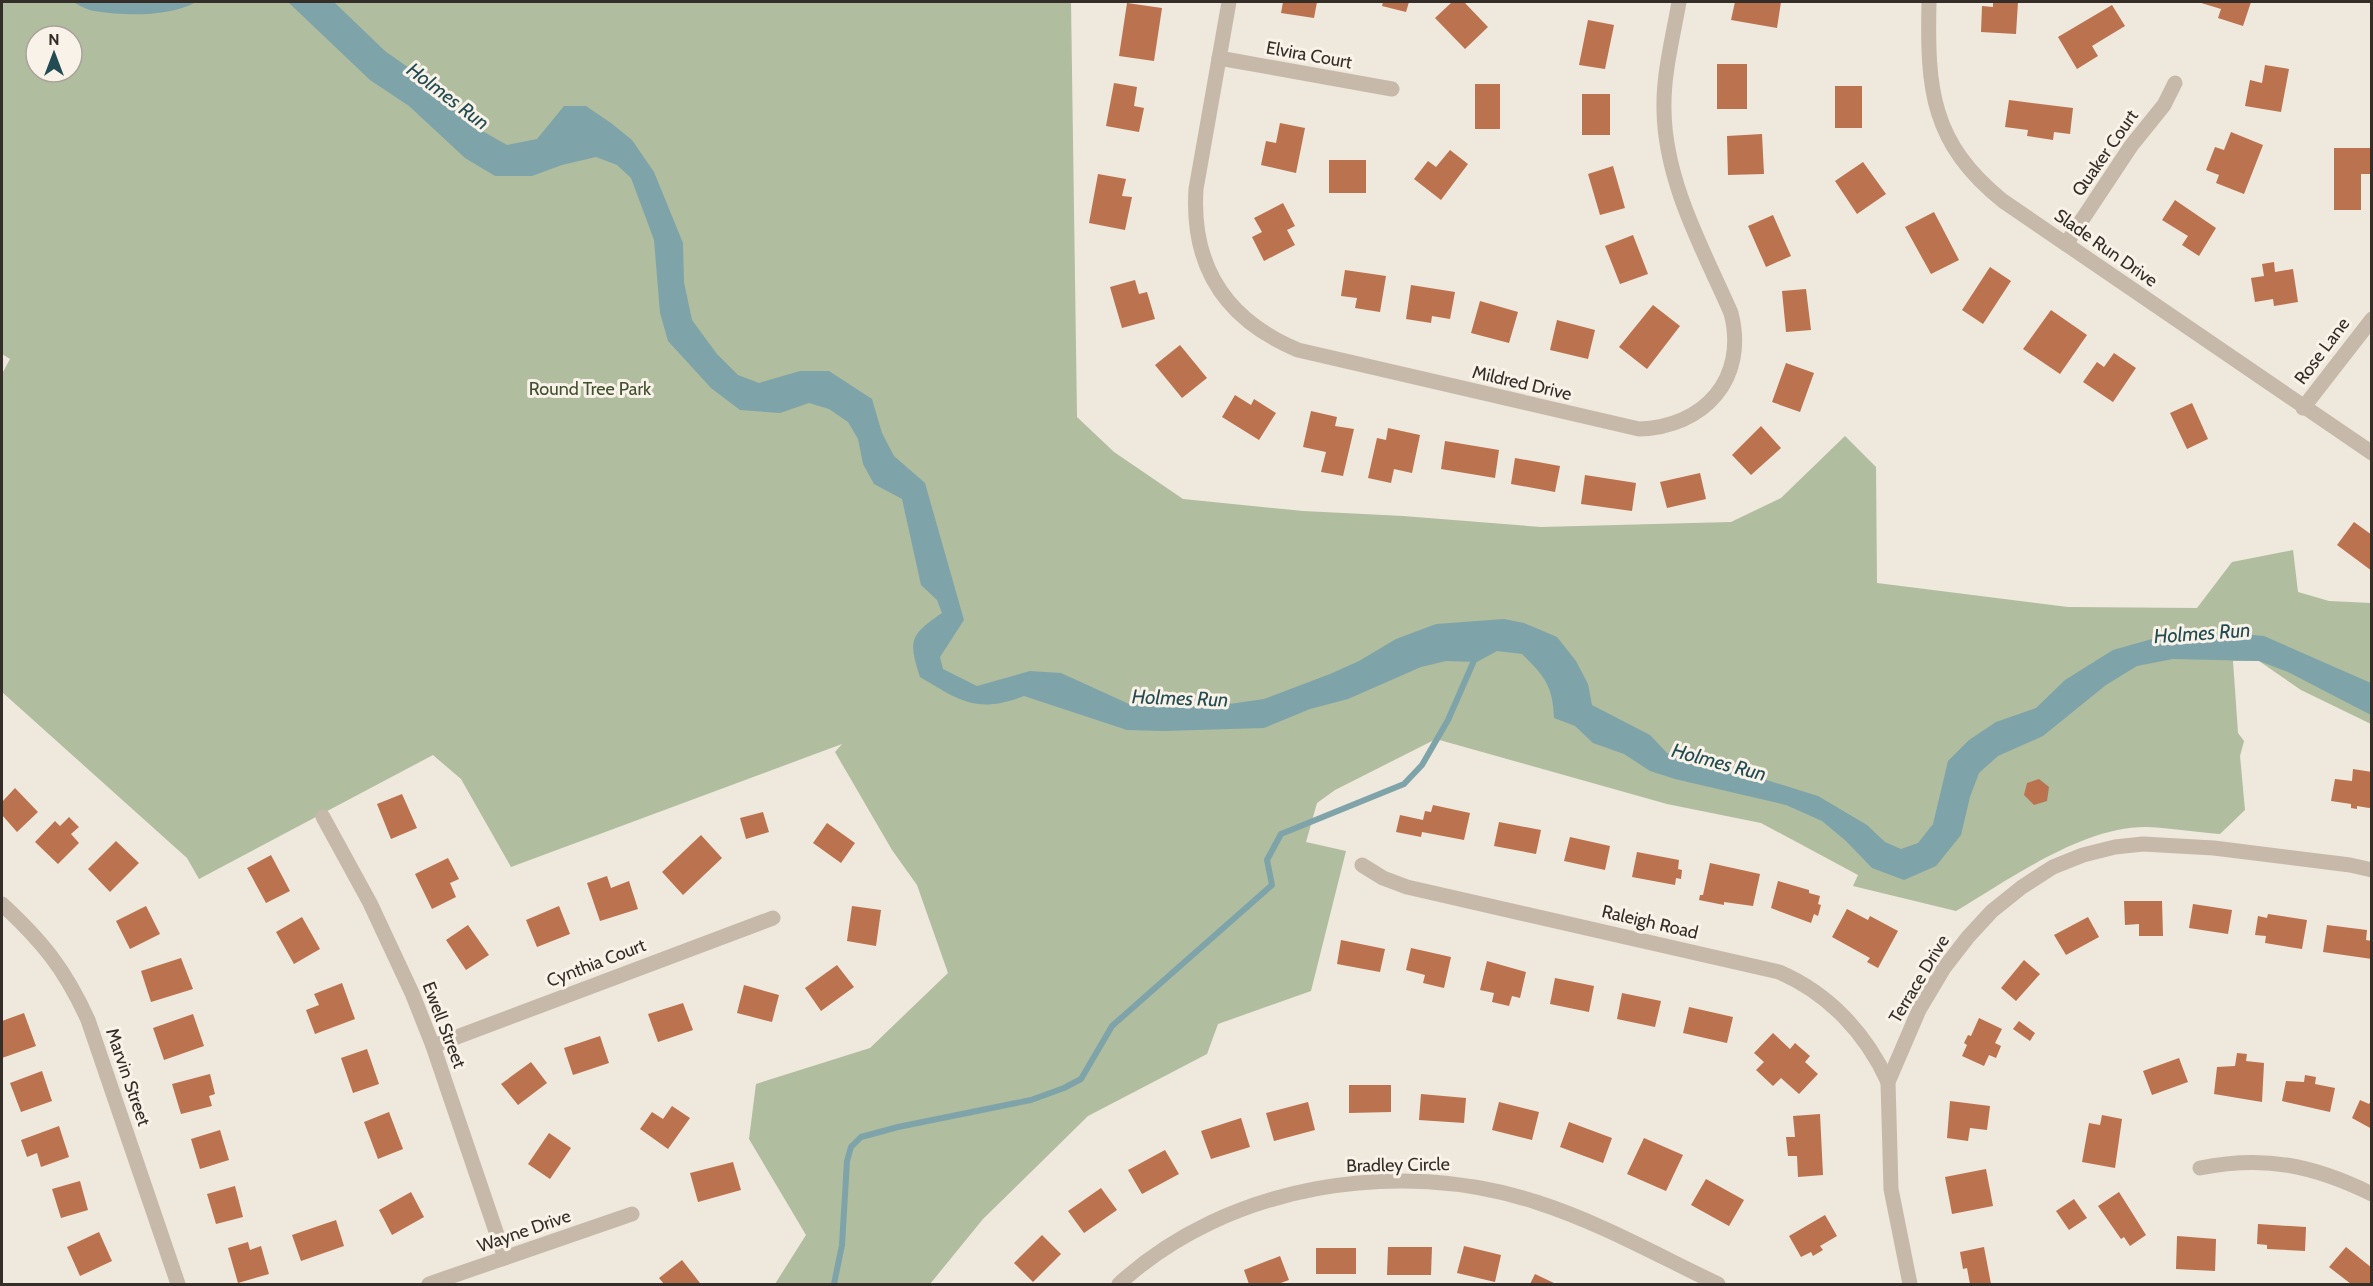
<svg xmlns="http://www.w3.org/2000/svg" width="2373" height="1286" font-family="Cabin,sans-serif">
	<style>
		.green { fill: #b0bd9e; fill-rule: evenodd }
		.water { fill: #7ea4aa }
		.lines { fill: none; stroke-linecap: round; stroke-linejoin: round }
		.stream { stroke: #7ea4aa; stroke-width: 6 }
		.building { fill: #bb724f }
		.minor { stroke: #c6b9a9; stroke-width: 15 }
		.labels { text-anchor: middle; stroke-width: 6; stroke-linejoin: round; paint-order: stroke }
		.street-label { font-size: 18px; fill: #342d28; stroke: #f8f2e8 }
		.park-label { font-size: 18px; fill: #41502e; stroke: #f8f2e8 }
		.water-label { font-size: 20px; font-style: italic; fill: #224b52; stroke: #f8f2e8 }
	</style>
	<rect width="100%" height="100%" fill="#efe8dc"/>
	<path class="green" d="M2,2H1071L1077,417L1114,452L1183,499L1303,511L1403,516L1541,527L1731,522L1781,498L1845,436L1876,467L1877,583L2068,607L2197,608L2232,562L2293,550L2298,592L2329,601L2371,603V724L2301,690L2259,661H2233L2238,733L2244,741L2240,756L2245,810L2220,834C2196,832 2171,828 2147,827C2083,826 2010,879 1956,911L1853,886L1858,875L1761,823L1667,804L1436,739L1335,790L1317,803L1306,842L1346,851L1311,991L1218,1024L1207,1054L1088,1116L983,1219L930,1284H775L806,1235L749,1139L756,1084L870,1048L948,973L917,885L892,850L835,752L842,744L511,867L461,779L433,755L199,879L187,858L2,692V374L10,359L2,354ZM36,36H72V72H36Z"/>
	<g class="water">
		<path d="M73,2H196C169,17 125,16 94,11C87,10 79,5 73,2Z"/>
		<path d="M288,2H334L385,51L419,75L477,128L507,145L537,139L564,106H586L611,123L632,140L654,172L683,243L684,282L692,320L717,354L738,375L759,383L800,371H829L872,399L882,433L894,456L925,483L964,620L940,657L943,669L977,686L1030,671L1061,673L1129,704L1208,707L1264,699L1330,674L1359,661L1396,639L1436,624L1504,619L1524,623L1557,637L1576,661L1588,684L1592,705L1650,735L1667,753L1731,769L1818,796L1867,825L1885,842L1901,849L1918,843L1933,824L1948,761L1969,740L1996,722L2036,708L2065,680L2113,650L2152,639L2227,633L2264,636L2371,683V715L2288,672L2259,661L2173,659L2137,666L2106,685L2043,736L1998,756L1979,773L1970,797L1961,835L1936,866L1904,880L1872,868L1846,841L1822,821L1786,805L1675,779L1650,771L1624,754L1593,743L1575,726L1554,718C1553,685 1544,676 1522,654L1497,651L1477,662L1446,661L1421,667L1348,699L1310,709L1264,728L1163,731L1127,730L1024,696C977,714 960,701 920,677C908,640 910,635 942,613L937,600L921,585L902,499L874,484L863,464L858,439L848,422L829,409L809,403L780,413L740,410L711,388L668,341L660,313L654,240L631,178L617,165L596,157L562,165L532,176H495L465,158L409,106L370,80Z"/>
	</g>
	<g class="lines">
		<polyline class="stream" points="834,1284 842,1245 847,1161 851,1147 861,1137 898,1127 1031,1100 1064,1088 1081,1079 1112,1026 1272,885 1267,860 1281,834 1404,784 1422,765 1448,720 1476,656"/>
	</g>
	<g class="building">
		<polygon points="1283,2 1317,2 1314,18 1281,13"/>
		<polygon points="1383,2 1409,2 1406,12 1382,6"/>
		<polygon points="1452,2 1467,2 1465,3 1488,27 1465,49 1435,18"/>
		<polygon points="1735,2 1781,2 1777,28 1731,20"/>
		<polygon points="1993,2 2018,2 2016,34 1981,32 1982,6 1993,7"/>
		<polygon points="2198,2 2251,2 2243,26 2218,18 2221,9"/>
		<polygon points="1127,3 1162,8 1154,61 1119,56"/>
		<polygon points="2112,5 2125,26 2092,46 2098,56 2077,69 2058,37"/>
		<polygon points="1588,20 1614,25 1605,69 1579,65"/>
		<rect x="1717" y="64" width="30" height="45"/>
		<polygon points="2265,65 2289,69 2281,112 2245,106 2250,80 2262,83"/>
		<polygon points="1114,83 1137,87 1134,106 1144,108 1139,132 1106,126"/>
		<rect x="1475" y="84" width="25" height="45"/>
		<rect x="1835" y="86" width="27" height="42"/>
		<rect x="1582" y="94" width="28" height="41"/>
		<polygon points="2009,100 2073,108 2070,134 2054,132 2053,140 2027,136 2028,130 2005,127"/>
		<polygon points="1280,123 1305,128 1296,173 1261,165 1266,141 1276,143"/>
		<polygon points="2231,132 2263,145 2244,194 2216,183 2219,175 2206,170 2215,147 2224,150"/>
		<polygon points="1762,134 1764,174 1728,175 1727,136"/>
		<polygon points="2334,148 2372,148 2372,174 2361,174 2361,210 2334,210"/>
		<polygon points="1450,150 1468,164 1441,200 1414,179 1428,161 1436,167"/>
		<rect x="1329" y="160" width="37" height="33"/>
		<polygon points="1863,162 1886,194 1857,214 1835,181"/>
		<polygon points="1613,166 1625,208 1600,215 1588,174"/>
		<polygon points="1098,174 1126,179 1122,196 1132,197 1125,230 1089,223"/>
		<polygon points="2175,200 2216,228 2199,256 2182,245 2188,236 2162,220"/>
		<polygon points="1283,203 1295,226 1287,230 1295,245 1264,261 1252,237 1262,232 1254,218"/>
		<polygon points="1934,212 1959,260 1931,274 1905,227"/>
		<polygon points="1773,215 1791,256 1766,267 1748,226"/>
		<polygon points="1633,235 1648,274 1620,284 1605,246"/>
		<polygon points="2274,262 2275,272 2293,269 2298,302 2274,306 2273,299 2255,302 2251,278 2264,276 2262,264"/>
		<polygon points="1990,267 2011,281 1983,324 1962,310"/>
		<polygon points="1345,270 1386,276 1380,312 1355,308 1357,298 1341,296"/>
		<polygon points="1135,280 1139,294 1147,292 1155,319 1122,328 1110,287"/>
		<polygon points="1411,285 1455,292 1450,319 1432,316 1431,323 1406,319"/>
		<polygon points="1806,289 1811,330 1786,332 1782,291"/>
		<polygon points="1480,301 1518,312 1509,343 1471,333"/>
		<polygon points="1653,305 1680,326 1647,369 1619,347"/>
		<polygon points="2051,310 2087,335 2060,374 2023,349"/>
		<polygon points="1557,320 1595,330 1588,359 1550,350"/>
		<polygon points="1180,345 1207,378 1182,398 1155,365"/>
		<polygon points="2114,353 2136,368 2113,402 2083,382 2097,362 2104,367"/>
		<polygon points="1786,363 1814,373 1800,412 1772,402"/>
		<polygon points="1235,395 1251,405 1254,399 1276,413 1259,440 1222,417"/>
		<polygon points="2192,403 2208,439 2187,449 2170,413"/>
		<polygon points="1311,411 1337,417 1335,426 1354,429 1343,476 1321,472 1326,452 1303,447"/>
		<polygon points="1761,426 1781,448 1751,475 1732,455"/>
		<polygon points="1388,428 1420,435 1412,473 1394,469 1391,483 1368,478 1377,438 1386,440"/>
		<polygon points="1445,441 1499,450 1495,478 1441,469"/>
		<polygon points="1515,458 1560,466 1555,492 1511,484"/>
		<polygon points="1700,473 1706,499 1667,508 1660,482"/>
		<polygon points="1585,475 1636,483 1632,511 1581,504"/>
		<polygon points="2354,522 2372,535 2372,571 2337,545"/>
		<polygon points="2353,769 2372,772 2370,789 2372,790 2372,807 2369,808 2357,806 2357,809 2351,808 2351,804 2331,801 2335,779 2352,781"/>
		<polygon points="2039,779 2049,787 2047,801 2034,805 2024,795 2027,783"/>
		<polygon points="15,788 38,812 17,832 2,815 2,802"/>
		<polygon points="402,794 417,828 391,839 377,804"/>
		<polygon points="1433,805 1470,813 1464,840 1422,832 1421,837 1396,832 1400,815 1423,820 1425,811 1431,812"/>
		<polygon points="763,812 769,832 746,839 740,818"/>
		<polygon points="69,817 79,827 71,834 79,843 58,864 35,842 55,821 60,826"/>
		<polygon points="1499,822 1541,830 1536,854 1494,846"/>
		<polygon points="827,823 855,843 841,863 813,843"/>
		<polygon points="701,835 722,858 683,895 662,872"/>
		<polygon points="1570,837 1610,846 1605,870 1564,861"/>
		<polygon points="116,841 139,863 110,892 88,869"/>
		<polygon points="1637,852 1679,860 1678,869 1682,870 1681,879 1676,878 1675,885 1632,877"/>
		<polygon points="271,855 290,891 266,903 247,868"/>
		<polygon points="448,858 459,879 450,883 456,897 432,909 415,874"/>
		<polygon points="1710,863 1760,874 1753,906 1724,902 1724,905 1699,900 1700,895 1703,895"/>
		<polygon points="607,876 611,888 629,881 638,909 600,921 587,883"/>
		<polygon points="1778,881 1809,890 1809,893 1820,896 1818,904 1821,905 1818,916 1814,914 1811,923 1771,908"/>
		<polygon points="2124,901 2162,901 2163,936 2139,936 2139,924 2125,925"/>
		<polygon points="2193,904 2232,910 2228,934 2189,928"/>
		<polygon points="146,906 160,934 130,949 116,921"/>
		<polygon points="559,906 570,934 537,947 526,920"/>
		<polygon points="852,906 881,910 876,946 847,941"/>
		<polygon points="1847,909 1868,920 1870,916 1898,931 1878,968 1867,962 1870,958 1832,937"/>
		<polygon points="2268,914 2307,920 2302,949 2265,943 2266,936 2255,935 2258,916 2267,918"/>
		<polygon points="302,917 320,949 294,964 276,932"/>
		<polygon points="2088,917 2099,937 2066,955 2054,935"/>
		<polygon points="468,925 489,955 466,970 446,940"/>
		<polygon points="2327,925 2367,930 2366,940 2372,941 2372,959 2323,952"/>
		<polygon points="1341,940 1385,949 1380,972 1337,964"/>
		<polygon points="1411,948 1451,957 1444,988 1423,983 1425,975 1406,970"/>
		<polygon points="181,958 193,989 151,1002 141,971"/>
		<polygon points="2024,960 2040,974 2016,1001 2001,988"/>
		<polygon points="1487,961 1526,972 1520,998 1512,996 1509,1006 1492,1002 1494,993 1480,990"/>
		<polygon points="837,965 854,987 821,1011 805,988"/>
		<polygon points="1555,978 1594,986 1589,1012 1550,1004"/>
		<polygon points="342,983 355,1019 315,1034 306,1010 319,1005 314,994"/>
		<polygon points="744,985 779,995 772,1022 737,1013"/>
		<polygon points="1622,993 1661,1001 1655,1027 1617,1019"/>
		<polygon points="683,1003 693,1030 658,1042 648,1014"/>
		<polygon points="1689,1007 1733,1017 1727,1043 1683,1033"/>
		<polygon points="24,1013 36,1046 2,1058 2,1021"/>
		<polygon points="193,1014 204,1046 164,1060 153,1028"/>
		<polygon points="1979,1018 2002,1029 1995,1043 2001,1046 1996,1058 1989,1055 1984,1066 1962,1056 1967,1045 1964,1043 1968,1035 1971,1036"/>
		<polygon points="2019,1021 2035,1033 2030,1041 2013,1029"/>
		<polygon points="1773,1033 1790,1049 1795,1043 1810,1056 1805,1062 1818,1074 1799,1094 1781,1078 1773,1086 1756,1070 1764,1062 1754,1053"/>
		<polygon points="600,1036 609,1063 573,1075 564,1048"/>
		<polygon points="367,1049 379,1084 353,1093 341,1058"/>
		<polygon points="2237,1053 2247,1054 2246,1061 2264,1063 2262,1102 2214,1094 2217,1067 2235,1066"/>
		<polygon points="2179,1058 2188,1082 2152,1095 2143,1071"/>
		<polygon points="531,1062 547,1083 518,1105 501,1084"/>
		<polygon points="42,1071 52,1101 21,1112 10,1083"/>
		<polygon points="210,1074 215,1094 209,1096 212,1106 181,1114 172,1084"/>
		<polygon points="2305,1075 2316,1077 2315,1084 2335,1088 2330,1112 2282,1101 2286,1081 2304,1082"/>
		<polygon points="1349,1085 1391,1085 1391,1112 1349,1113"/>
		<polygon points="1421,1094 1466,1098 1464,1123 1419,1120"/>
		<polygon points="2372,1099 2372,1129 2352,1118 2360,1100 2369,1104"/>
		<polygon points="1950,1101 1990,1106 1987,1130 1970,1128 1968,1141 1947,1138"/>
		<polygon points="1308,1102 1315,1130 1274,1141 1266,1113"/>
		<polygon points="1499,1102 1539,1112 1532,1140 1492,1130"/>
		<polygon points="672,1106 690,1118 668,1149 640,1129 652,1112 663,1119"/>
		<polygon points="389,1112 403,1149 378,1159 364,1122"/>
		<polygon points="1820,1114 1823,1175 1798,1177 1797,1156 1788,1156 1786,1137 1795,1137 1793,1116"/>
		<polygon points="2102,1115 2122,1119 2115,1168 2082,1162 2089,1123 2100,1125"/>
		<polygon points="1241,1118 1250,1147 1211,1159 1201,1131"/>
		<polygon points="1569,1122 1612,1138 1603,1163 1560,1147"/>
		<polygon points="59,1126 69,1157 41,1167 37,1153 27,1157 21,1140"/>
		<polygon points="220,1130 229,1160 200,1169 191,1139"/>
		<polygon points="549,1133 571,1148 550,1179 528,1164"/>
		<polygon points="1644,1138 1683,1155 1666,1191 1627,1174"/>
		<polygon points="1165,1150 1179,1174 1142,1194 1128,1170"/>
		<polygon points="733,1162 741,1190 698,1202 690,1173"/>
		<polygon points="1986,1169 1993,1206 1952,1214 1945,1177"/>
		<polygon points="1706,1179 1744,1200 1729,1226 1691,1205"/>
		<polygon points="80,1181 88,1210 61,1218 52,1189"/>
		<polygon points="235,1186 243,1217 216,1224 207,1194"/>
		<polygon points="1101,1188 1117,1210 1084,1233 1068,1211"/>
		<polygon points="411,1192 424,1217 392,1235 379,1210"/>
		<polygon points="2119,1192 2146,1235 2130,1246 2124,1237 2121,1239 2098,1206"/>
		<polygon points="2074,1199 2087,1218 2069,1230 2056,1211"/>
		<polygon points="1825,1215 1837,1236 1820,1246 1823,1250 1813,1256 1811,1252 1801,1257 1789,1236"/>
		<polygon points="336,1220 344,1246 301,1261 292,1235"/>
		<polygon points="2258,1224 2306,1227 2305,1251 2267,1249 2267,1245 2257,1244"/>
		<polygon points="99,1232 112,1261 80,1276 67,1247"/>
		<polygon points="1042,1235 1061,1254 1033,1282 1014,1263"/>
		<polygon points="2177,1236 2216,1239 2215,1271 2176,1269"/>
		<polygon points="248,1242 250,1250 261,1246 269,1274 238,1283 228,1248"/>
		<polygon points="1464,1246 1501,1255 1495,1282 1457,1273"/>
		<polygon points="1388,1247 1432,1247 1431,1275 1387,1275"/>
		<polygon points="1984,1247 1991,1284 1970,1284 1967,1268 1963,1269 1960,1252"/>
		<polygon points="2346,1247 2372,1268 2371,1284 2351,1284 2329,1267"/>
		<rect x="1316" y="1248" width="40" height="26"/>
		<polygon points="1280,1256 1289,1280 1278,1284 1249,1284 1244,1270"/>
		<polygon points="682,1260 700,1283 664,1284 659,1278"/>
		<polygon points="1535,1274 1556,1284 1530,1284"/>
	</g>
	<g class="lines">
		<g class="minor">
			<path d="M1229,2L1196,189C1191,267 1226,320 1298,350L1639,429C1704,427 1748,379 1731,313C1703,249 1665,182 1664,110C1663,74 1673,37 1679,2"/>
			<path d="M1929,2C1927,89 1931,143 2003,201L2372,453"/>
			<polyline points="1219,58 1392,89"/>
			<polyline points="2066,244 2131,146 2164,105 2175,83"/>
			<polyline points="2303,408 2372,319"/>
			<polyline points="323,817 370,903 412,993 433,1046 505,1258"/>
			<path d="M1362,865L1383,878L1407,887L1779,972C1828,993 1866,1033 1888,1082"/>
			<path d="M2,904C42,941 65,969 88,1020L178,1284"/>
			<polyline points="433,1046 773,918"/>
			<path d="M2200,1168C2264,1155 2313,1165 2372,1194"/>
			<polyline points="429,1284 632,1214"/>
			<path d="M1119,1284C1227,1184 1399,1157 1536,1202C1599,1222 1659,1256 1718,1284"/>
			<polyline points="1910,1284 1891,1189 1888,1082 1919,1010 1944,968 1968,937 1992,911 2022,887 2053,867 2083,855 2115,847 2143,844 2214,848 2350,865 2372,870"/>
		</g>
	</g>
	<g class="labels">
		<g class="street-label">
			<text transform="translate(1309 55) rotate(10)" y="6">Elvira Court</text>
			<text transform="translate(2105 153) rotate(-55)" y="6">Quaker Court</text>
			<text transform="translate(2106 248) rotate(35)" y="6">Slade Run Drive</text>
			<text transform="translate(2322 351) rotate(-53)" y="6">Rose Lane</text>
			<text transform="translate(1522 383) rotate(13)" y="6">Mildred Drive</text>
			<text transform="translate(1650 922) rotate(13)" y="6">Raleigh Road</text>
			<text transform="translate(596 963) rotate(-21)" y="6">Cynthia Court</text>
			<text transform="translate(1919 979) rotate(-59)" y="6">Terrace Drive</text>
			<text transform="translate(444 1025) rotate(69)" y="6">Ewell Street</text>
			<text transform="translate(128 1077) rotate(71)" y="6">Marvin Street</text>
			<text transform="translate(1398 1165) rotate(-1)" y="6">Bradley Circle</text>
			<text transform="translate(524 1231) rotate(-19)" y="6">Wayne Drive</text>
		</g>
		<g class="park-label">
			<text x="590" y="395">Round Tree Park</text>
		</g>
		<g class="water-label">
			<text transform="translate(448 96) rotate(37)" y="7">Holmes Run</text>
			<text transform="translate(2202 633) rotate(-4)" y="7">Holmes Run</text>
			<text transform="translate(1180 698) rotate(2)" y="7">Holmes Run</text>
			<text transform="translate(1719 762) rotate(15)" y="7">Holmes Run</text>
		</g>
	</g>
	<rect width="2373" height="1286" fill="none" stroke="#342d28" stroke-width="6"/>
	<g transform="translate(54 54)"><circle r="28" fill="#f8f2e8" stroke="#aaa39b" stroke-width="1.5"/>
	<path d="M0-4.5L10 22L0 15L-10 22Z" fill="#224b52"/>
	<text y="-9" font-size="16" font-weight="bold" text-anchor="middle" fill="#342d28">N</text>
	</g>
</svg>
